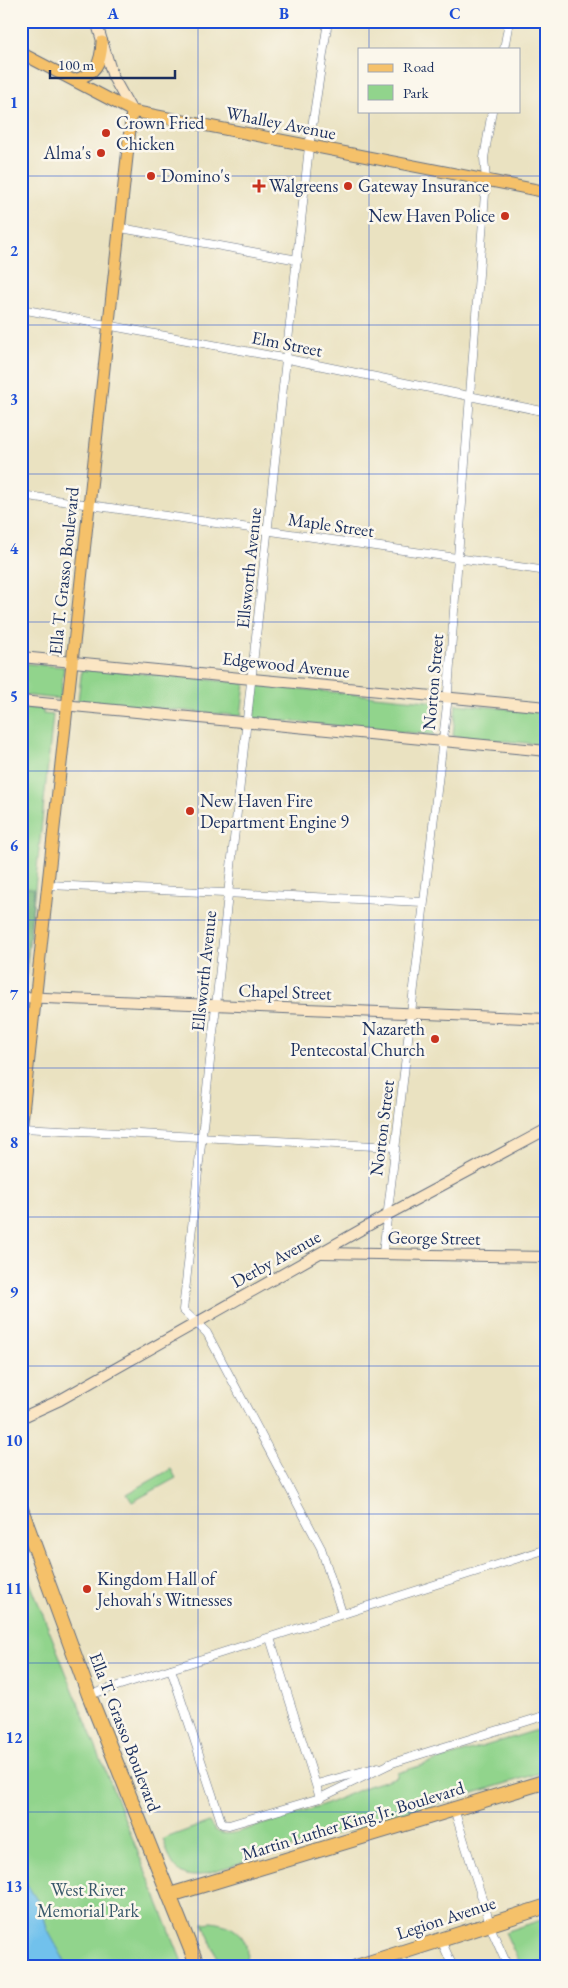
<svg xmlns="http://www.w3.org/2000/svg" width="568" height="1988" font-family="'EB Garamond',serif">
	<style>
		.green { fill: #91d48c; stroke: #568275 }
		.forest { fill: #74b678; stroke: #48726b }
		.water { fill: #71c1ec; stroke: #4678a5 }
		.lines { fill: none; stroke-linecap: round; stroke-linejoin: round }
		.street-casing { stroke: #636e81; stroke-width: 9 }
		.secondary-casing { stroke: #636e81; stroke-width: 12 }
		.primary-casing { stroke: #636e81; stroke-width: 13 }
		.highway-casing { stroke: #636e81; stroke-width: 16 }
		.street { stroke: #fff; stroke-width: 8 }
		.secondary { stroke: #fbe6c4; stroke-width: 10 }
		.primary { stroke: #f5c16b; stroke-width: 11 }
		.highway { stroke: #f5c16b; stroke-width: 14 }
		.grid { fill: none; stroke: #1d4ed8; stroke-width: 1; stroke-opacity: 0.55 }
		.poi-dot { fill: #c8321e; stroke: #fbf7ec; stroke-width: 2 }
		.labels { text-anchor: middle; stroke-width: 5; stroke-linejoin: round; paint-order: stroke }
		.poi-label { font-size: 18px; fill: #1b2f5e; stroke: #fbf7ec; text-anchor: start }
		.street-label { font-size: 18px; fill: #1b2f5e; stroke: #fbf7ec }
		.park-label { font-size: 18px; fill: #38586a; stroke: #fbf7ec }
		.neatline { fill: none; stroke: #1d4ed8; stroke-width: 2 }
		.grid-label { font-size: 16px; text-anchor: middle; font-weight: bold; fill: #1d4ed8 }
	</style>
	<rect width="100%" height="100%" fill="#fbf7ec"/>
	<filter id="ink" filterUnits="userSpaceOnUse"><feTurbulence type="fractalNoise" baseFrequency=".02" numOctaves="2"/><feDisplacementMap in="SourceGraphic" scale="10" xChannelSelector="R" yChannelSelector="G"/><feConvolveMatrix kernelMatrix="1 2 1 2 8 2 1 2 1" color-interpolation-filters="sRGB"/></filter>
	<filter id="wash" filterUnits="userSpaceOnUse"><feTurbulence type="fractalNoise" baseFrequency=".0096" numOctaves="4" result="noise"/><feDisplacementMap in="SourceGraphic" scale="20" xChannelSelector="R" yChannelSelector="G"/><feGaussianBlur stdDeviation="1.12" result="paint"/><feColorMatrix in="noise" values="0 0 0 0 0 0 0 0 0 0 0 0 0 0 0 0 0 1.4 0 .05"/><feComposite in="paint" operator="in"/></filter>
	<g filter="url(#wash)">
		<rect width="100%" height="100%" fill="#eae2c1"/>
		<g class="green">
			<polygon points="21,663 64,667 60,699 21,695"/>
			<polygon points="82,668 245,683 241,716 78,701"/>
			<polygon points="258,685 438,702 434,735 254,718"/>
			<polygon points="456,704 547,712 547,745 453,736"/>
			<polygon points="21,707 43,709 43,714 53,715 25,984 21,984"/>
			<polygon points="171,1469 176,1478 132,1502 127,1494"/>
			<polygon points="21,1560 184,1967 21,1967"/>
			<path d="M547,1727V1771L197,1876C174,1877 170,1859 163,1839L209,1822C216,1835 225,1835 238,1832L322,1806L368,1786L397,1777V1773Z"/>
			<polygon points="547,1918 547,1967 521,1967 505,1932"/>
			<path d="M212,1922C237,1925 254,1941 244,1967H221L203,1923Z"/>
		</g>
		<polygon class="forest" points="21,886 34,889 26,973 21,973"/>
		<polygon class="water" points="21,1875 42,1908 47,1929 68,1967 21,1967"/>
	</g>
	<g filter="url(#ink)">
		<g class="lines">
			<g class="street-casing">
				<g id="street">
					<polyline points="328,21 309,147 183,1310 207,1333 321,1548 342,1613"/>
					<polyline points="504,49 509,21"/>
					<polyline points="121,228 298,260"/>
					<polyline points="21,309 288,359 547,412"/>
					<polyline points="21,495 547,571"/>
					<polyline points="49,885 423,902"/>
					<polyline points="22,1128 394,1147"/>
					<polyline points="383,1253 447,705 486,180 484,158 492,111"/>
					<polyline points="270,1638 320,1798"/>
					<polyline points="171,1669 222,1824 229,1825 320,1798 392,1763"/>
					<polyline points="89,1695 547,1549"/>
					<polyline points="389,1764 547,1715"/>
					<polyline points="317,1784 378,1767"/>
					<polyline points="454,1809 493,1933 508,1967"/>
					<polyline points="441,1940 453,1967"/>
				</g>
			</g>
			<g class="secondary-casing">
				<g id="secondary">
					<polyline points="96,21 113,77 132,111"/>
					<polyline points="21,657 547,707"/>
					<polyline points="21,701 547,751"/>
					<polyline points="21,997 547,1019"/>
					<polyline points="322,1253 547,1257"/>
					<polyline points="21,1418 60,1400 387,1215 547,1129"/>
				</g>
			</g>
			<g class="primary-casing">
				<g id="primary">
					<polyline points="21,53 132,111 547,192"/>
					<path d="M74,80C96,74 101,64 102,42"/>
					<polyline points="21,1131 132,111"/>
				</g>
			</g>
			<g class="highway-casing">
				<g id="highway">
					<polyline points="21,1509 89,1695 198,1967"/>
					<polyline points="170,1895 547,1781"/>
					<polyline points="356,1967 547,1906"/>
				</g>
			</g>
			<use href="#street" class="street"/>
			<use href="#secondary" class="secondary"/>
			<use href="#primary" class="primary"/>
			<use href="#highway" class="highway"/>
		</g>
	</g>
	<path class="grid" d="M198,21V1967M369,21V49M369,111V1967M21,176H547M21,325H547M21,474H547M21,622H547M21,771H547M21,920H547M21,1068H547M21,1217H547M21,1366H547M21,1514H547M21,1663H547M21,1812H547"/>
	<g class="poi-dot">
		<circle cx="106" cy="133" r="5"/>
		<circle cx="101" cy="153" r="5"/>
		<circle cx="151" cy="176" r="5"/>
		<path d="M256.5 178.5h5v5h5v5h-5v5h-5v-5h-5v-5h5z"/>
		<circle cx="348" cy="186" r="5"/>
		<circle cx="505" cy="216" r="5"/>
		<circle cx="190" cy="811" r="5"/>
		<circle cx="435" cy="1039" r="5"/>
		<circle cx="87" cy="1589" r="5"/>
	</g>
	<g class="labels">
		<g class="poi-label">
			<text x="116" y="129">Crown Fried<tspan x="116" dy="21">Chicken</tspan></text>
			<text x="91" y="159" text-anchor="end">Alma's</text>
			<text x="161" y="182">Domino's</text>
			<text x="269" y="192">Walgreens</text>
			<text x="358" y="192">Gateway Insurance</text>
			<text x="495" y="222" text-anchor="end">New Haven Police</text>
			<text x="200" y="807">New Haven Fire<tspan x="200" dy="21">Department Engine 9</tspan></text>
			<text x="425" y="1035" text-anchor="end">Nazareth<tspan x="425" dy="21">Pentecostal Church</tspan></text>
			<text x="97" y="1585">Kingdom Hall of<tspan x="97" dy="21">Jehovah's Witnesses</tspan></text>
		</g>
		<g class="street-label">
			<text transform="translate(281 123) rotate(11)" y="6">Whalley Avenue</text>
			<text transform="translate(287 344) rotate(11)" y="6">Elm Street</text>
			<text transform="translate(331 525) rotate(8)" y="6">Maple Street</text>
			<text transform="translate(249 568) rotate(-84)" y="6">Ellsworth Avenue</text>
			<text transform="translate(64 571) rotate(-84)" y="6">Ella T. Grasso Boulevard</text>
			<text transform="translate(286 665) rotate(6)" y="6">Edgewood Avenue</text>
			<text transform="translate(433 682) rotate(-85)" y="6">Norton Street</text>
			<text transform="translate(204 971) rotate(-84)" y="6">Ellsworth Avenue</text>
			<text transform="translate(285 992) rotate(2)" y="6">Chapel Street</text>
			<text transform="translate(382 1128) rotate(-83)" y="6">Norton Street</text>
			<text transform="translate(434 1238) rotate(1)" y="6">George Street</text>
			<text transform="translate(276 1259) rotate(-29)" y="6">Derby Avenue</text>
			<text transform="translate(125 1732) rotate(69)" y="6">Ella T. Grasso Boulevard</text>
			<text transform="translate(353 1821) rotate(-17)" y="6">Martin Luther King Jr. Boulevard</text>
			<text transform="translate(446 1918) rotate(-18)" y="6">Legion Avenue</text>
		</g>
		<g class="park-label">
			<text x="88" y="1896">West River<tspan x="88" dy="21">Memorial Park</tspan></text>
		</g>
	</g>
	<rect width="568" height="1988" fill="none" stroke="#fbf7ec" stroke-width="55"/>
	<rect x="358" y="48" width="162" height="65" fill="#fbf7ec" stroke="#a1a7b3"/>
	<rect x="368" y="64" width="25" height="8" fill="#f5c16b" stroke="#a1a7b3"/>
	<text x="403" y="72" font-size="15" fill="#1b2f5e">Road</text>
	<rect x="368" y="85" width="25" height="15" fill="#91d48c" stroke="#a1a7b3"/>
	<text x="403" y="98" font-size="15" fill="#1b2f5e">Park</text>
	<path d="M50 70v8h125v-8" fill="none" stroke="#1b2f5e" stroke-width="2.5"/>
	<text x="58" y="70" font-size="15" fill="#1b2f5e" stroke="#fbf7ec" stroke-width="4" paint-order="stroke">100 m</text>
	<rect x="28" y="28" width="512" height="1932" class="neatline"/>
	<g class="grid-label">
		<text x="113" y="19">A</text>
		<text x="284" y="19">B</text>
		<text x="455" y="19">C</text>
		<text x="14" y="108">1</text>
		<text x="14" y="256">2</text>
		<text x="14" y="405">3</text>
		<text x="14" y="554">4</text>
		<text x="14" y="702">5</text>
		<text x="14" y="851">6</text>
		<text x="14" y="1000">7</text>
		<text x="14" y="1148">8</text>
		<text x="14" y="1297">9</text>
		<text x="14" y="1446">10</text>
		<text x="14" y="1594">11</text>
		<text x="14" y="1743">12</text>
		<text x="14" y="1892">13</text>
	</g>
</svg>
